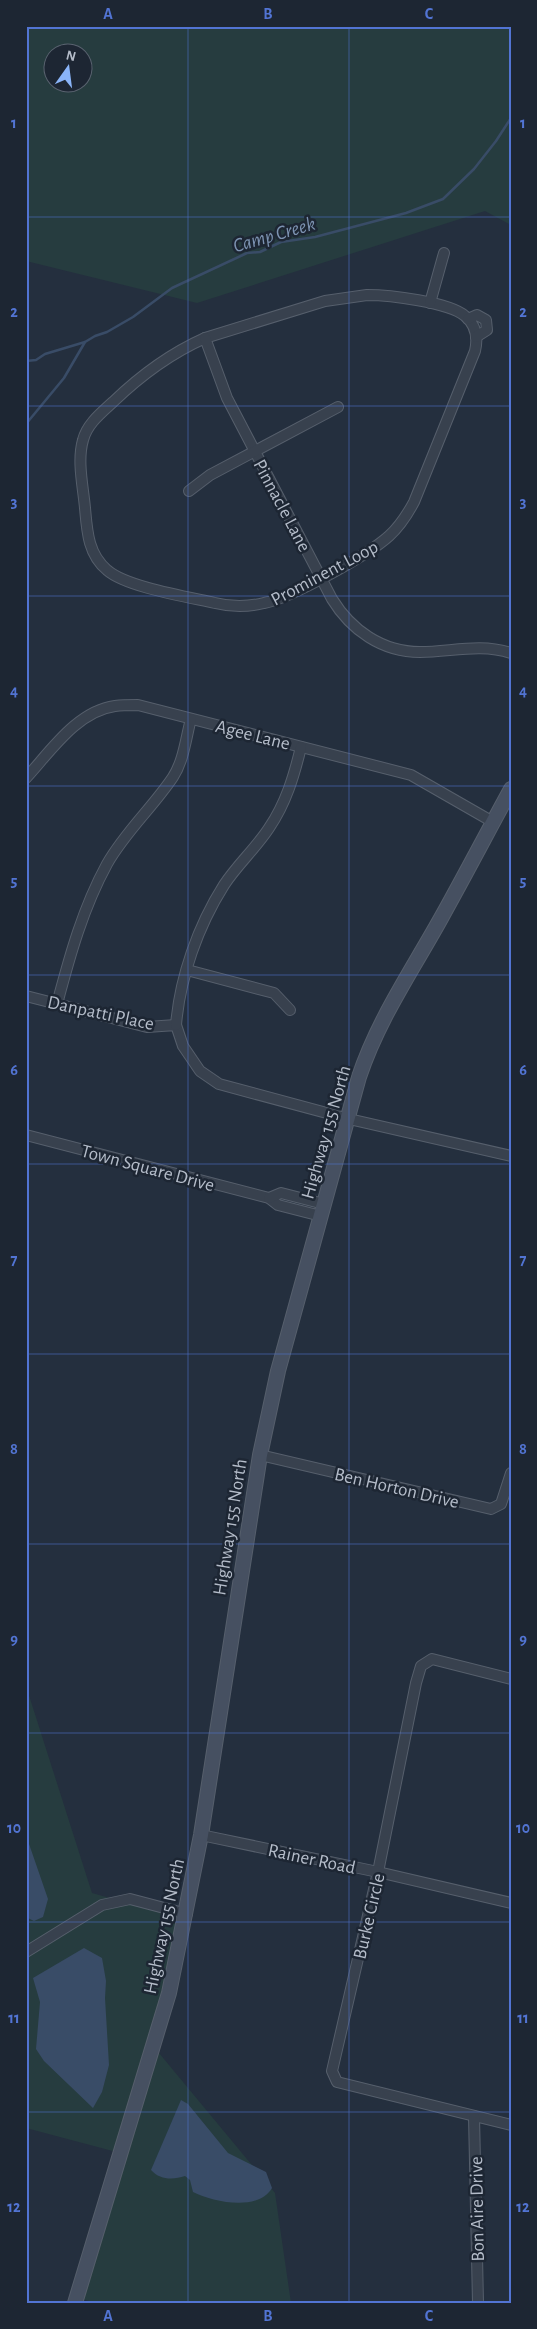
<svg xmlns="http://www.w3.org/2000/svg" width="537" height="2329" font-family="'Alegreya Sans',sans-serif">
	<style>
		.green { fill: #263c3f; fill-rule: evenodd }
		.water { fill: #394c67 }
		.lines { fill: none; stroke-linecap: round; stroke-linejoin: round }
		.stream { stroke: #394c67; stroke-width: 2.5 }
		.minor-casing { stroke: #565f6c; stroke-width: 12 }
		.secondary-casing { stroke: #565f6c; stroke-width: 16 }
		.minor { stroke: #38414e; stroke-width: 10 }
		.secondary { stroke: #465061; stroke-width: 14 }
		.grid { fill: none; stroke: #5274d3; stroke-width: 1; stroke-opacity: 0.55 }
		.labels { text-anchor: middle; stroke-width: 5; stroke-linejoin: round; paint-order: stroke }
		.street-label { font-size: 19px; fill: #b4bcc9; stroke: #1d2633 }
		.water-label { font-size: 20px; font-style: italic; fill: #7c92b1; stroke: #1d2633 }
		.neatline { fill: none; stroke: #5274d3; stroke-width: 2 }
		.grid-label { font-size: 16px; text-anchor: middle; font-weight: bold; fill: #5274d3 }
	</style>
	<rect width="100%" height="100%" fill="#242f3e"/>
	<g class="green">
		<path d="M26,26H511V225L485,211L197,303L26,261ZM52,52H82V82H52Z"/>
		<polygon points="26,1686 92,1893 180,1918 154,2047 275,2193 291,2303 98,2303 73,2297 124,2154 26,2128"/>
	</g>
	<g class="water">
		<polygon points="26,1808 28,1841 48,1899 43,1917 34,1921 26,1917"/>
		<polygon points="84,1948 102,1958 106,1981 105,1998 109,2065 102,2092 93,2108 44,2061 36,2049 40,2002 33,1978"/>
		<path d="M181,2100L188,2104L228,2153L266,2172L272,2188C258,2212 213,2202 193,2192L190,2180L185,2176C173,2180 160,2180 151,2170Z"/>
	</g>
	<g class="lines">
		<g class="stream">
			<polyline points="26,361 36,360 45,354 85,342 95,336 107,332 133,317 172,288 247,253 260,252 281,242 315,237 406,213 443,199 474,169 496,141 511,118"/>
			<polyline points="26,424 64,378 85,342"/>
		</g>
		<g class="minor-casing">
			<g id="minor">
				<path d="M367,295C389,295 449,302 465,316C476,325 478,338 475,351L414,502C407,515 399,527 389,536C368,555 291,598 264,603C248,607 231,607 215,603C188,597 126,587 107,570C88,554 87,531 85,508C83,486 77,461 83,440C87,424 101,413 113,402C141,375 169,354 205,338L325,301Z"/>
				<polyline points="430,303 444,253"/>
				<polyline points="468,319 477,315 486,320 487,330 476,337"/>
				<path d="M205,338L227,398L332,599C351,630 382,652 420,652C451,652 480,643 511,653"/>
				<polyline points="189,491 210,475 338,407"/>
				<path d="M26,778C50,752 77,711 115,706C122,705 130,705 138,705L411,775L493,822"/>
				<polyline points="187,970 274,993 290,1010"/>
				<polyline points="26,996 147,1027 176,1025 183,1046 200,1071 219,1084 349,1119 511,1156"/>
				<path d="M57,1004C70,955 83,908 107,864C125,832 153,807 173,777C184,760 186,737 191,719"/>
				<path d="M176,1025C180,977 198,926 224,885C237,865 256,848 269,828C286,803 294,776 301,747"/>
				<polyline points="26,1135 269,1198 278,1205 321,1216"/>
				<polyline points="269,1198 281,1193 324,1204"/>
				<polyline points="260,1455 491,1509 501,1504 511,1473"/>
				<polyline points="511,1679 432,1659 421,1666 416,1683 378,1872 332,2071 337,2082 511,2125"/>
				<polyline points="201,1835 378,1872 511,1903"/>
				<polyline points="26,1952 102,1905 130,1899 187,1914"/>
				<polyline points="474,2116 478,2303"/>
			</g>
		</g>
		<g class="secondary-casing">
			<path id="secondary" d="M75,2303L169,1993L201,1835L260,1455L278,1371L359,1077C378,1020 411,972 440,920C464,877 487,833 511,789"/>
		</g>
		<use href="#minor" class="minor"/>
		<use href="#secondary" class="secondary"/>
	</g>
	<path class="grid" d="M188,26V2303M349,26V2303M26,217H511M26,406H511M26,596H511M26,786H511M26,975H511M26,1164H511M26,1354H511M26,1544H511M26,1733H511M26,1922H511M26,2112H511"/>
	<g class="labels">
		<g class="street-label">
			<text transform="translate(283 505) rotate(62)" y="7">Pinnacle Lane</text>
			<text transform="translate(324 572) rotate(-28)" y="7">Prominent Loop</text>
			<text transform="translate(253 734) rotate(14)" y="7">Agee Lane</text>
			<text transform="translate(101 1012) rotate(12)" y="7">Danpatti Place</text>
			<text transform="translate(325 1132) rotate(-74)" y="7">Highway 155 North</text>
			<text transform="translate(148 1167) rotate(15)" y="7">Town Square Drive</text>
			<text transform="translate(397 1487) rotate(13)" y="7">Ben Horton Drive</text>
			<text transform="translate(229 1527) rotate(-81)" y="7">Highway 155 North</text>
			<text transform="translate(312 1858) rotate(12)" y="7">Rainer Road</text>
			<text transform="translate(368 1916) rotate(-77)" y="7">Burke Circle</text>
			<text transform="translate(163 1926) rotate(-78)" y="7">Highway 155 North</text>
			<text transform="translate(476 2209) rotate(-91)" y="7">Bon Aire Drive</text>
		</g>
		<g class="water-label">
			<text transform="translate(274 234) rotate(-16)" y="7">Camp Creek</text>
		</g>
	</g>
	<rect width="537" height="2329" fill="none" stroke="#1d2633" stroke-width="55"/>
	<g transform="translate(68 68) rotate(14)"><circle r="24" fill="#1d2633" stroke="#59626f"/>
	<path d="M0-4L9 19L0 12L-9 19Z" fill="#8ab4f8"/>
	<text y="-8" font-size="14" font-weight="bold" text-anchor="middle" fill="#b4bcc9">N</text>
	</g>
	<rect x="28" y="28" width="482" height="2274" class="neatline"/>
	<g class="grid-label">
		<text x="108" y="19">A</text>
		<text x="268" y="19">B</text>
		<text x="429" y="19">C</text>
		<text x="14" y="128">1</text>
		<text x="523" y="128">1</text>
		<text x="14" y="317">2</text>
		<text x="523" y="317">2</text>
		<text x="14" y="507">3</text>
		<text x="523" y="507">3</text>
		<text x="14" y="696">4</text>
		<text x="523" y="696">4</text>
		<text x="14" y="886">5</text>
		<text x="523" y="886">5</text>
		<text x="14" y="1075">6</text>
		<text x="523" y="1075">6</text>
		<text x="14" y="1265">7</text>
		<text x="523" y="1265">7</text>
		<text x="14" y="1454">8</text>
		<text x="523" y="1454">8</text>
		<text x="14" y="1644">9</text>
		<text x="523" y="1644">9</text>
		<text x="14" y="1833">10</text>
		<text x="523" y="1833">10</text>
		<text x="14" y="2023">11</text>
		<text x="523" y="2023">11</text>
		<text x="14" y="2212">12</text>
		<text x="523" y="2212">12</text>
		<text x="108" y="2321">A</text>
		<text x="268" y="2321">B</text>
		<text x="429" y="2321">C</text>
	</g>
</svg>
